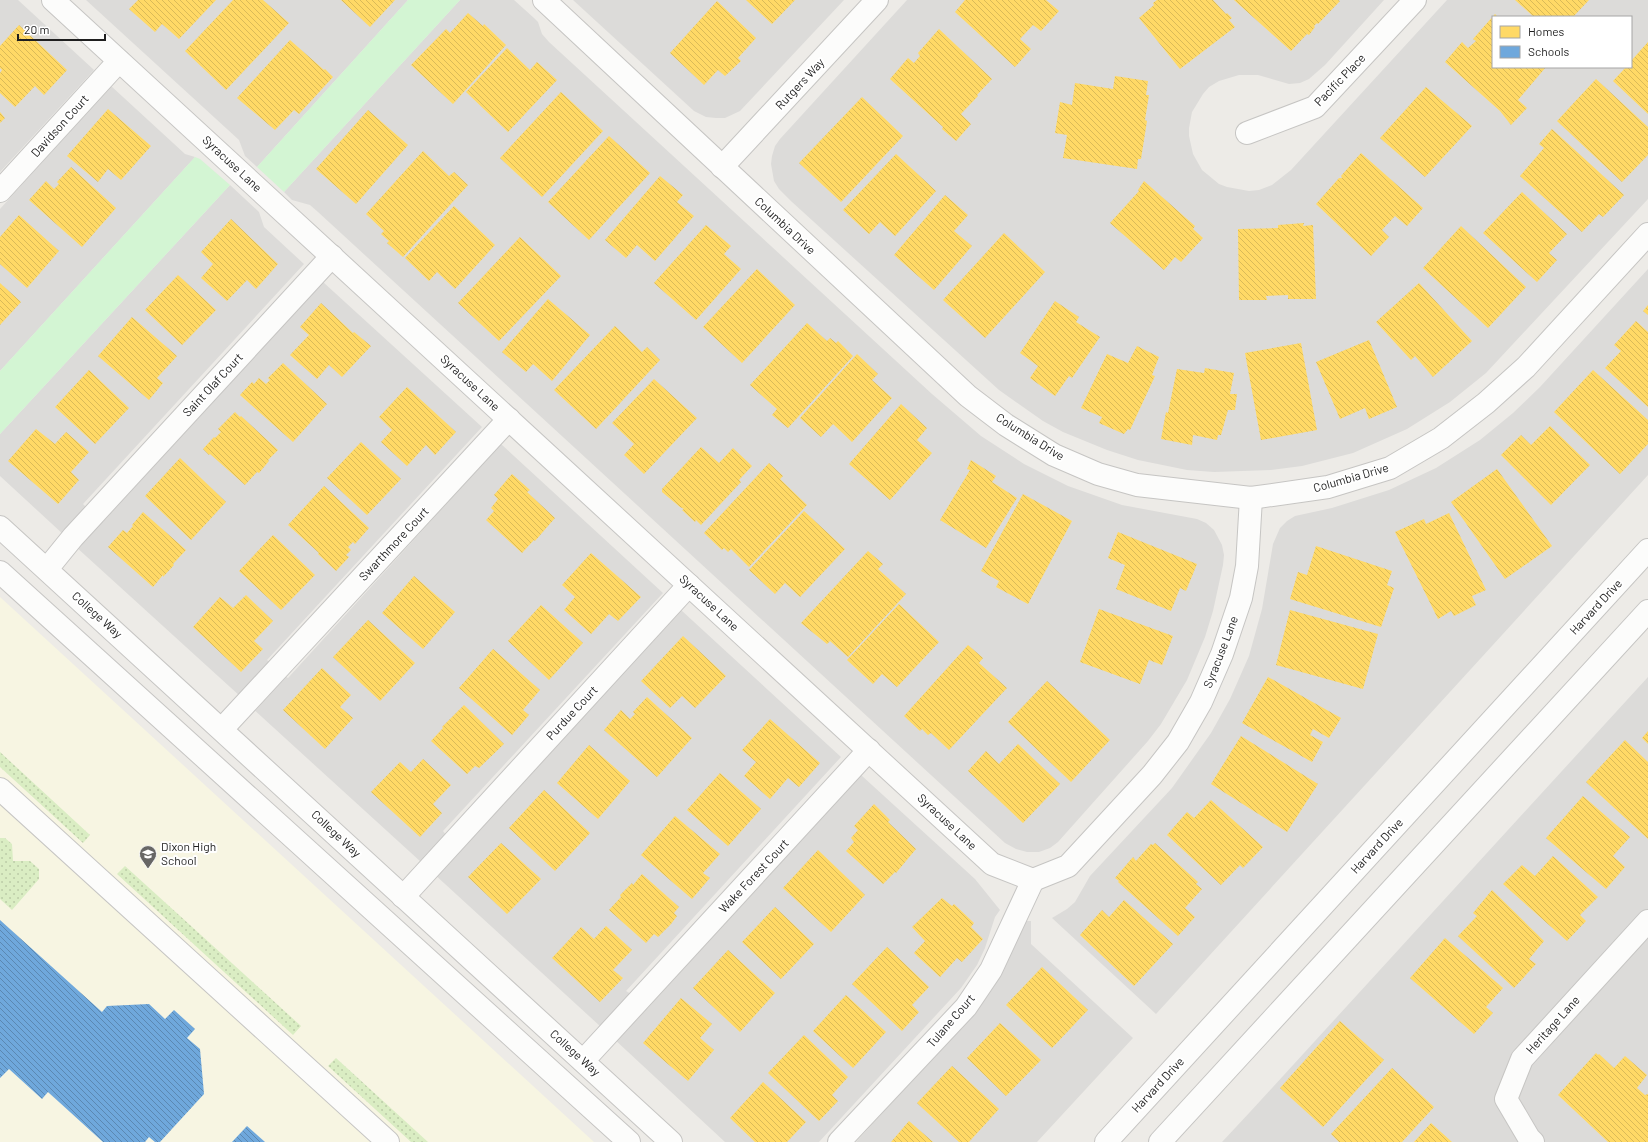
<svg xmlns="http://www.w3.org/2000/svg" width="1648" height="1142" font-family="Barlow,sans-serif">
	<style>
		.residential { fill: #dcdbd9; fill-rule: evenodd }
		.education { fill: #f7f5e2 }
		.grass { fill: url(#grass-dots) }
		.park { fill: #d3f5d3 }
		.homes { fill: url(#homes-back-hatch) }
		.schools { fill: url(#schools-back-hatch) }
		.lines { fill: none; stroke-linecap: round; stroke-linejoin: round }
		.minor-casing { stroke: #c6c5c3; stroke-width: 24 }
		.minor { stroke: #fcfcfb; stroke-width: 22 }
		.labels { text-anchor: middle; stroke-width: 4; stroke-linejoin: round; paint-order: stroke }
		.street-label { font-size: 12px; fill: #1f1f1f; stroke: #fff }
		.poi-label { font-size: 12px; fill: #1f1f1f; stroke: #fff; text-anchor: start }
	</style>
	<defs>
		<pattern id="grass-dots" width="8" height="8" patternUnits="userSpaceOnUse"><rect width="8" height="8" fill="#daedc3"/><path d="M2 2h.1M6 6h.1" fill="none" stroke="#bbcba7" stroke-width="1.8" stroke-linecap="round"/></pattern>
		<pattern id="homes-back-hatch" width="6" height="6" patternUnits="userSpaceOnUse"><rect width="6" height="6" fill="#ffd966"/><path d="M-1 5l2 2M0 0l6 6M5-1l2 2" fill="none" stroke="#daba58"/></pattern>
		<pattern id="schools-back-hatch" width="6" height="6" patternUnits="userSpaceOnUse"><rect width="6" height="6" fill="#6fa8dc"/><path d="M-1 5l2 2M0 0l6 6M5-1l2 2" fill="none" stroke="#5b88b2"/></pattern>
	</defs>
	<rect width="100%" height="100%" fill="#edebe7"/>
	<g class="residential">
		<polygon points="0,0 18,0 94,70 0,172"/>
		<polygon points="86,0 408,0 257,167 245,156 239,140"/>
		<polygon points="460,0 514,0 534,18 538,22 542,34 549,42 932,394 981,436 1024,464 1068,486 1122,505 1197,519 1206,523 1214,530 1222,545 1224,555 1223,565 1213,611 1205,637 1187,680 1161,724 1148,741 1058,842 1050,848 1039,852 1027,852 1016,849 1005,843 318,212 310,205 292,200 284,192"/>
		<polygon points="573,0 844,0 740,111 725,118 716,118 706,117 694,111"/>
		<path d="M907,0H1384L1325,65L1309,79L1300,83L1289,84L1258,75H1239L1219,81L1209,87L1203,94L1192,112L1189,128V136L1193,154L1202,170L1219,184L1227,187L1249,191L1259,190L1272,185L1291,170L1447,0H1648V199L1486,373L1450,402L1407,429L1353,453L1302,466L1271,470L1214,472L1187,470L1138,460L1107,450L1063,432L1043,421L999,390L792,202L779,189L774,181L771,164L772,156L775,146L780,139ZM1493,17H1631V67H1493Z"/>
		<polygon points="111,86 185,154 195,157 0,371 0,209"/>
		<polygon points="230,185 259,212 264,227 304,264 83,504 87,508 64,535 0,476 0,434"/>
		<polygon points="1648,269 1648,475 1156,1014 1052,918 1067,909 1075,902 1090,876 1172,788 1211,733 1230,699 1249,656 1262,609 1273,544 1280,528 1287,521 1295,516 1332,508 1389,490 1436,468 1480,440 1513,413 1540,387"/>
		<polygon points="323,282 482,427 267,660 272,664 241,697 75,546 99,520 103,522"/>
		<polygon points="501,444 663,593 443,831 446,835 421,862 252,708 283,675 288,678"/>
		<polygon points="681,610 841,757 626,991 631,994 601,1027 433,873"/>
		<polygon points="1648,677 1648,1142 1222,1142 1250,1112"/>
		<polygon points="861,775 975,879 1000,910 995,917 985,948 977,965 961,988 819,1142 725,1142 613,1038 642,1005 647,1009"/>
		<polygon points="1022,921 1031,921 1031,944 1133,1038 1037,1142 856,1142 980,1006 993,988 1006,964"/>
	</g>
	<polygon class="education" points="0,597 594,1142 0,1142"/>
	<g class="grass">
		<polygon points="0,752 90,835 83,843 0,767"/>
		<polygon points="0,838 5,838 12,844 13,861 30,861 39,869 39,879 12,910 0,899"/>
		<polygon points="125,866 301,1026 293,1035 117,874"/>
		<polygon points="336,1058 428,1142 411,1142 328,1066"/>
	</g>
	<g class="park">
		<polygon points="408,0 460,0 284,192 257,167"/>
		<polygon points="195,157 200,159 230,185 0,434 0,371"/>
	</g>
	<g class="homes">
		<polygon points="138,0 216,0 179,39 162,24 155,32 129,9"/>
		<polygon points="233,0 263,0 289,23 226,90 185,51"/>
		<polygon points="341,0 395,0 370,27"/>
		<polygon points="746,0 795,0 772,24"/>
		<polygon points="965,0 1046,0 1059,11 1041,31 1033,25 1020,39 1031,49 1015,67 955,12"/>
		<polygon points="1157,0 1213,0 1226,14 1227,13 1232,18 1229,20 1235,27 1180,69 1139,18 1154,5 1153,3"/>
		<polygon points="1234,0 1338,0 1340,1 1318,24 1317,23 1314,26 1315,27 1309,35 1307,34 1291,51"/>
		<polygon points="1515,0 1589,0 1573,17 1534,17"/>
		<polygon points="717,1 756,38 738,58 741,61 725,76 718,70 704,85 670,53"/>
		<polygon points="468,13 483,26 484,24 506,45 453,104 411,65 446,29 450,33"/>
		<polygon points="1495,14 1498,17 1493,17 1493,67 1546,67 1518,100 1527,108 1511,125 1500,111 1445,62 1462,42 1468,48 1476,41 1473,39"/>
		<polygon points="19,25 67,70 44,95 35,86 15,107 0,93 0,73 2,70 0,68 0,46"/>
		<polygon points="939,29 992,79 977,95 978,96 961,114 971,124 956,141 942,129 943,127 890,79 908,58 914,63 920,56 918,53"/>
		<polygon points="290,40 324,70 325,69 333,77 299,114 294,110 275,130 237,98"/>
		<polygon points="1648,42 1648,114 1613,81 1626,67 1631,67 1631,61"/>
		<polygon points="507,48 530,70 537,62 557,80 508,132 466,92"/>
		<polygon points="1115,76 1148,81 1146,95 1149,95 1145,120 1147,121 1141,159 1138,159 1137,169 1063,158 1067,135 1055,133 1060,102 1072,105 1075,83 1113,89"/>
		<polygon points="1596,79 1648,127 1648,155 1622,182 1557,121"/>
		<polygon points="1426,87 1472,126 1425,177 1380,138"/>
		<polygon points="561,92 603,131 542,197 500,158"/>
		<polygon points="862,97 903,136 841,202 799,163"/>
		<polygon points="108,109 151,146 121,180 108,169 98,182 67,156"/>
		<polygon points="368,110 408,145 356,204 316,169"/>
		<polygon points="0,112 5,118 0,123"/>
		<polygon points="1552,129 1624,195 1603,217 1599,214 1582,232 1520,176 1544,148 1539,144"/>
		<polygon points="609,136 650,173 589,240 548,202"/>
		<polygon points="423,151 449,176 454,172 468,185 403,257 387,243 389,241 381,234 384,231 366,214"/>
		<polygon points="1361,153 1423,208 1407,226 1395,216 1382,230 1389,237 1371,256 1316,204 1339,178 1342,178 1341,176"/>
		<polygon points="896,154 936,191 895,236 880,222 869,234 843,210"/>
		<polygon points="71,167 116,208 82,247 29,200 46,181 54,189 59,184 57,182"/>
		<polygon points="660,176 683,195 677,202 694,216 655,261 637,245 626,258 605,240"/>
		<polygon points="1144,181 1195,226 1193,229 1203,238 1181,262 1175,257 1164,270 1110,223 1139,191 1138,190"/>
		<polygon points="1522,192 1567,234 1549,253 1557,260 1537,282 1483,233"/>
		<polygon points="945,195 968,215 954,231 972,246 934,290 894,255"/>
		<polygon points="454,206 495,245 455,289 437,272 429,281 405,258"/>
		<polygon points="19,215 59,251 27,288 0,264 0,237"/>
		<polygon points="231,219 278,264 256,289 247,280 227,301 201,278 213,264 201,252"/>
		<polygon points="1304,223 1303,226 1313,225 1316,299 1288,299 1288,295 1266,296 1267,300 1239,300 1238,229 1278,228 1278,225"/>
		<polygon points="706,225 731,246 724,254 741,269 696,320 654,283"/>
		<polygon points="1461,226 1526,287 1488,328 1423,268"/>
		<polygon points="1004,233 1045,272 985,338 943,300"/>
		<polygon points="520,237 561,276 499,341 458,303"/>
		<polygon points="757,269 795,305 742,363 703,327"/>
		<polygon points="178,275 216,310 182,345 145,310"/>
		<polygon points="0,283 21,302 0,325"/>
		<polygon points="1419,283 1472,341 1433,377 1415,356 1411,360 1376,322"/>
		<polygon points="548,299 590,335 552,381 533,364 526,372 502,352"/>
		<polygon points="1055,301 1079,317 1076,322 1100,337 1072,378 1069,376 1055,396 1030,378 1038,366 1020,353"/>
		<polygon points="321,303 353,333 354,332 371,346 342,377 329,365 317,379 290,355 309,335 300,327"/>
		<polygon points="1648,305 1648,315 1643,311"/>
		<polygon points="132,317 177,356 157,378 163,383 149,400 98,356"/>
		<polygon points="1636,321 1648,332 1648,407 1605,368 1621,351 1614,345"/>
		<polygon points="807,323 827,341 830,338 836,343 838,341 853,356 788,428 772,415 777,409 750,385"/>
		<polygon points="615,326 642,352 647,347 660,360 596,429 554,390"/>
		<polygon points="1369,340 1397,407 1369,419 1365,408 1340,419 1316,362"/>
		<polygon points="1301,343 1317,430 1261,440 1245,353"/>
		<polygon points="1137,346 1159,357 1152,375 1155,376 1130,430 1128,429 1124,434 1099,423 1102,417 1081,408 1107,354 1128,363"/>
		<polygon points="857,354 878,374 872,380 892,398 852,442 833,424 821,437 800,418"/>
		<polygon points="283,363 327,404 293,442 240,395 252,382 254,384 259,378 266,384 270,380 268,378"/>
		<polygon points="1205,368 1234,373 1230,394 1237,394 1235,410 1228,410 1221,435 1218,435 1217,440 1193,435 1192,445 1161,439 1166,412 1168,413 1177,369 1204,373"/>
		<polygon points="89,370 129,408 95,444 55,407"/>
		<polygon points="1593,370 1648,420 1648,444 1620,474 1554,412"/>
		<polygon points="654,379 697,418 644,474 624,455 634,444 612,423"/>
		<polygon points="407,387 456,432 435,455 426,445 407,466 381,442 392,430 379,417"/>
		<polygon points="901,404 927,428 917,440 932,453 890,500 849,464"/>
		<polygon points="235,412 240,417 241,416 278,450 268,460 269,461 259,473 257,472 245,485 210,454 209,455 203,449 214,437 215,438 221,432 218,429"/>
		<polygon points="1550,426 1590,465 1551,505 1501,455 1521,435 1531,445"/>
		<polygon points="36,429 55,444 66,432 89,452 71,472 79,480 58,504 8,461"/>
		<polygon points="361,442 401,479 367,515 327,478"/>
		<polygon points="701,447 719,463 733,448 752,466 739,480 741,482 701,525 696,520 695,522 682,510 684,509 680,507 662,492 662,489"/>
		<polygon points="180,458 226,502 191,540 145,496"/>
		<polygon points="971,460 996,476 992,482 1017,498 986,548 940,520 970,470 967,469"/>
		<polygon points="769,463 783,476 780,479 807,505 749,567 731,549 728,552 724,548 722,550 704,533"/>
		<polygon points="1497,469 1552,546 1505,579 1451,502"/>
		<polygon points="512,474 530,490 527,492 555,518 535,541 534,540 522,553 486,520 494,511 491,508 498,499 494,495"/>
		<polygon points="324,486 369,528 355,544 353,542 348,547 351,550 346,555 349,557 336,571 318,554 319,553 288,525"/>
		<polygon points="1023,494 1072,521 1028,604 996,587 999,581 981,571"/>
		<polygon points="804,511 845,549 800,597 785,583 775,594 749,570"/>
		<polygon points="143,512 186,550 173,564 174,565 163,577 163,575 153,587 108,547 123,530 127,533 133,526 132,525"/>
		<polygon points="1449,513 1486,590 1472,596 1476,605 1454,616 1451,611 1438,619 1395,532 1424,519 1426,524"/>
		<polygon points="1118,532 1197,564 1186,591 1180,588 1171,611 1116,589 1125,565 1108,558"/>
		<polygon points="273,535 315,575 281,610 239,571"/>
		<polygon points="1316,546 1392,571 1387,585 1394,588 1381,627 1290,599 1298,572 1307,575"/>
		<polygon points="868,551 883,564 878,569 906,594 848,657 830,641 827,644 801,623"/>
		<polygon points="591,553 641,597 618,621 609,614 591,634 564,610 575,597 562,585"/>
		<polygon points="414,576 455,612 423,649 382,613"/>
		<polygon points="246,595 273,621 254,641 263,649 241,672 193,627 220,597 233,608"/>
		<polygon points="899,604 939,642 897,687 882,674 873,684 847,660"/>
		<polygon points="541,605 583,643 549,680 508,641"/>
		<polygon points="1099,609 1173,636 1162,665 1149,660 1140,684 1080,662"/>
		<polygon points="1290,610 1378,634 1363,689 1276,665"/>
		<polygon points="368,620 415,663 380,701 333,657"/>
		<polygon points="683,636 726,676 695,708 682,696 670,708 641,681"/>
		<polygon points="968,645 983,658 979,663 1007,688 949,750 931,733 928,735 922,729 920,731 904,716"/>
		<polygon points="493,649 540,690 523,710 529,715 512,735 459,688"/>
		<polygon points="322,668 351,695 340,707 353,718 325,749 283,710"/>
		<polygon points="1268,677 1341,718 1329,738 1313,729 1310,735 1323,742 1312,762 1242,723"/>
		<polygon points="1047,681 1110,740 1071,782 1008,722"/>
		<polygon points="647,697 692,738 657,777 604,730 621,710 630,719 635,714 633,712"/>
		<polygon points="464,705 504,744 479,768 475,766 467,774 431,741 443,728 442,727"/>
		<polygon points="770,719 820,763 799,787 788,778 770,799 744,776 756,762 742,750"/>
		<polygon points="1648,731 1648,744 1642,738"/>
		<polygon points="1241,736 1318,784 1287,832 1211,784"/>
		<polygon points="1625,740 1648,762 1648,839 1586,782"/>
		<polygon points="1018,744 1060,784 1023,823 968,771 986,751 999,764"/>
		<polygon points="589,745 630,781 598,819 557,783"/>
		<polygon points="423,759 451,785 433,804 442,813 420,837 371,792 400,762 411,772"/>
		<polygon points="720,773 761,809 728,846 687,810"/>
		<polygon points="544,790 590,833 555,871 509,828"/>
		<polygon points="1583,796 1630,837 1613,856 1625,867 1606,889 1546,838"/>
		<polygon points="1211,800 1263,847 1243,868 1240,865 1221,885 1167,835 1187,812 1194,818"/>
		<polygon points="874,804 890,820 888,822 916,849 896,873 895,872 883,884 846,851 854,842 851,838 858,830 854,826"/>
		<polygon points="675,816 720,854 703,873 710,878 692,899 641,855"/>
		<polygon points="501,843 541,879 507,914 468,877"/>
		<polygon points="1155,843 1198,882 1196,884 1202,889 1185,908 1195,917 1178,936 1118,882 1119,881 1115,878 1133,857 1136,861 1151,844 1153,845"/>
		<polygon points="818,850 865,895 831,932 783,888"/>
		<polygon points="1553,856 1598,897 1580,915 1586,921 1567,941 1503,884 1522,865 1535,876"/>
		<polygon points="642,874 679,907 674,913 677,916 671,924 658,937 654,934 646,943 609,910 621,897 620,895 632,883 633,885"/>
		<polygon points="1492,890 1544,941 1529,959 1536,964 1514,988 1458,936 1477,916 1473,913"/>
		<polygon points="942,898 952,906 954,904 974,923 971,927 983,939 962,962 957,958 940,977 914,953 925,941 912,927"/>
		<polygon points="1124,900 1173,944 1134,986 1080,935 1102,910 1109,917"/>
		<polygon points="775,907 814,944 781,979 742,942"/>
		<polygon points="606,926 632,950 613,970 623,978 600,1002 552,958 581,927 594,939"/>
		<polygon points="1445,938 1503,988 1486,1007 1493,1013 1474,1034 1410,978"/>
		<polygon points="887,947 929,987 912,1005 919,1012 902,1031 852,984"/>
		<polygon points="728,950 775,993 740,1032 693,988"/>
		<polygon points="1042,967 1088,1010 1052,1048 1006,1005"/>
		<polygon points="846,995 886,1032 853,1068 813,1031"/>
		<polygon points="681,998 712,1024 700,1038 714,1050 688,1081 643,1043"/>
		<polygon points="1340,1021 1384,1060 1323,1127 1280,1088"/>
		<polygon points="1000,1023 1041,1060 1006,1096 967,1058"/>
		<polygon points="804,1035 848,1077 832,1095 838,1101 819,1121 768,1073"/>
		<polygon points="1596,1053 1598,1055 1599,1054 1614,1068 1625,1056 1647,1075 1637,1088 1645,1095 1648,1094 1648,1142 1608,1142 1558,1095"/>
		<polygon points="952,1066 999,1109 969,1142 959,1142 917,1103"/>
		<polygon points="1392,1068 1434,1107 1402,1142 1339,1142 1331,1134"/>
		<polygon points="763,1082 806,1122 787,1142 755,1142 730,1118"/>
		<polygon points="909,1121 933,1142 891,1142"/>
		<polygon points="1431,1123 1452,1142 1414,1142"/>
	</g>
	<g class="schools">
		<polygon points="0,920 102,1012 107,1006 149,1004 165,1019 174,1010 195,1029 187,1038 200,1049 204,1094 160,1142 155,1142 149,1137 145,1142 103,1142 48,1092 42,1099 9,1069 0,1078"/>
		<polygon points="247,1126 265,1142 232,1142"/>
	</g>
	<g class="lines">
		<g class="minor-casing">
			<g id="minor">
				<polyline points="53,0 992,864 1033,880 1068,866 1152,775 1178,742 1201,702 1222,654 1241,598 1247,566 1251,498"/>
				<polyline points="544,0 968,396 1006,425 1054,455 1098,474 1137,485 1251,498 1328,487 1390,468 1441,438 1486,403 1526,367 1648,234"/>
				<polyline points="1247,133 1315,107 1415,0"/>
				<polyline points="722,167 877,0"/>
				<polyline points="0,191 119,61"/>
				<polyline points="0,527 671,1142"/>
				<polyline points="47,569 73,537 332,256"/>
				<polyline points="0,572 629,1142"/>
				<polyline points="222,729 509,419"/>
				<polyline points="0,789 388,1142"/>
				<polyline points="403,897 689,585"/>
				<polyline points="583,1061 869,750"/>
				<polyline points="839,1142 966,1007 991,970 1033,880"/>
				<polyline points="1106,1142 1648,550"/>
				<polyline points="1160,1142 1648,611"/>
				<polyline points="1533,1142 1529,1138 1506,1099 1522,1059 1648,921"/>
			</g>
		</g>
		<use href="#minor" class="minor"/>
	</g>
	<defs>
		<g id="school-pin" transform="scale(0.9)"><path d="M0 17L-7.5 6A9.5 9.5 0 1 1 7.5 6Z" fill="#676665" stroke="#fff"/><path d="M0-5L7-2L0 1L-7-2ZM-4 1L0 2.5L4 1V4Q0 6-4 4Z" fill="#fff"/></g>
	</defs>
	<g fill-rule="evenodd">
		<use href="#school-pin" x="148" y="854"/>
	</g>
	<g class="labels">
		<g class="street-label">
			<text transform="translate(1340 80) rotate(-46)" y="4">Pacific Place</text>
			<text transform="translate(800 84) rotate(-47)" y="4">Rutgers Way</text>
			<text transform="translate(60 126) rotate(-48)" y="4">Davidson Court</text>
			<text transform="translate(232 164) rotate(43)" y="4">Syracuse Lane</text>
			<text transform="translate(785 226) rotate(43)" y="4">Columbia Drive</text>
			<text transform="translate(470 383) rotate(43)" y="4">Syracuse Lane</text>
			<text transform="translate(213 385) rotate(-47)" y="4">Saint Olaf Court</text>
			<text transform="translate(1030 437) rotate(32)" y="4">Columbia Drive</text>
			<text transform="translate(1351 478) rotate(-16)" y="4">Columbia Drive</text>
			<text transform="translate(394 544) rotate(-47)" y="4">Swarthmore Court</text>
			<text transform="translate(709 603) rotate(43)" y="4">Syracuse Lane</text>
			<text transform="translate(1596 607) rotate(-47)" y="4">Harvard Drive</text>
			<text transform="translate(97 615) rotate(42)" y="4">College Way</text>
			<text transform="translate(1221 652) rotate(-69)" y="4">Syracuse Lane</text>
			<text transform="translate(572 713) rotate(-47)" y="4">Purdue Court</text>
			<text transform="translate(947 822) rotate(43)" y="4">Syracuse Lane</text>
			<text transform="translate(336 834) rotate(43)" y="4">College Way</text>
			<text transform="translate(1377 846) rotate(-47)" y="4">Harvard Drive</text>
			<text transform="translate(754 876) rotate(-47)" y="4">Wake Forest Court</text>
			<text transform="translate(951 1021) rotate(-49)" y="4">Tulane Court</text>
			<text transform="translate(1553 1025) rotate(-48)" y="4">Heritage Lane</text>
			<text transform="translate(575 1053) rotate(42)" y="4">College Way</text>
			<text transform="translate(1158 1085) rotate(-47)" y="4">Harvard Drive</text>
		</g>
		<g class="poi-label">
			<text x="161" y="851">Dixon High<tspan x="161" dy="14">School</tspan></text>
		</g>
	</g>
	<rect x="1492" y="16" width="140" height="52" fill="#ffffff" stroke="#a5a5a5"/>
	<rect x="1500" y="26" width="20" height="12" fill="#ffd966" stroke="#a5a5a5"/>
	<text x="1528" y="36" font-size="12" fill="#1f1f1f">Homes</text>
	<rect x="1500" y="46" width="20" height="12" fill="#6fa8dc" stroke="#a5a5a5"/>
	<text x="1528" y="56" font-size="12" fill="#1f1f1f">Schools</text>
	<path d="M18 34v6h87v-6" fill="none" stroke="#1f1f1f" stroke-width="2"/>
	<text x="24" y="34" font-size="12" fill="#1f1f1f" stroke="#ffffff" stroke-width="3" paint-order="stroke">20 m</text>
</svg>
